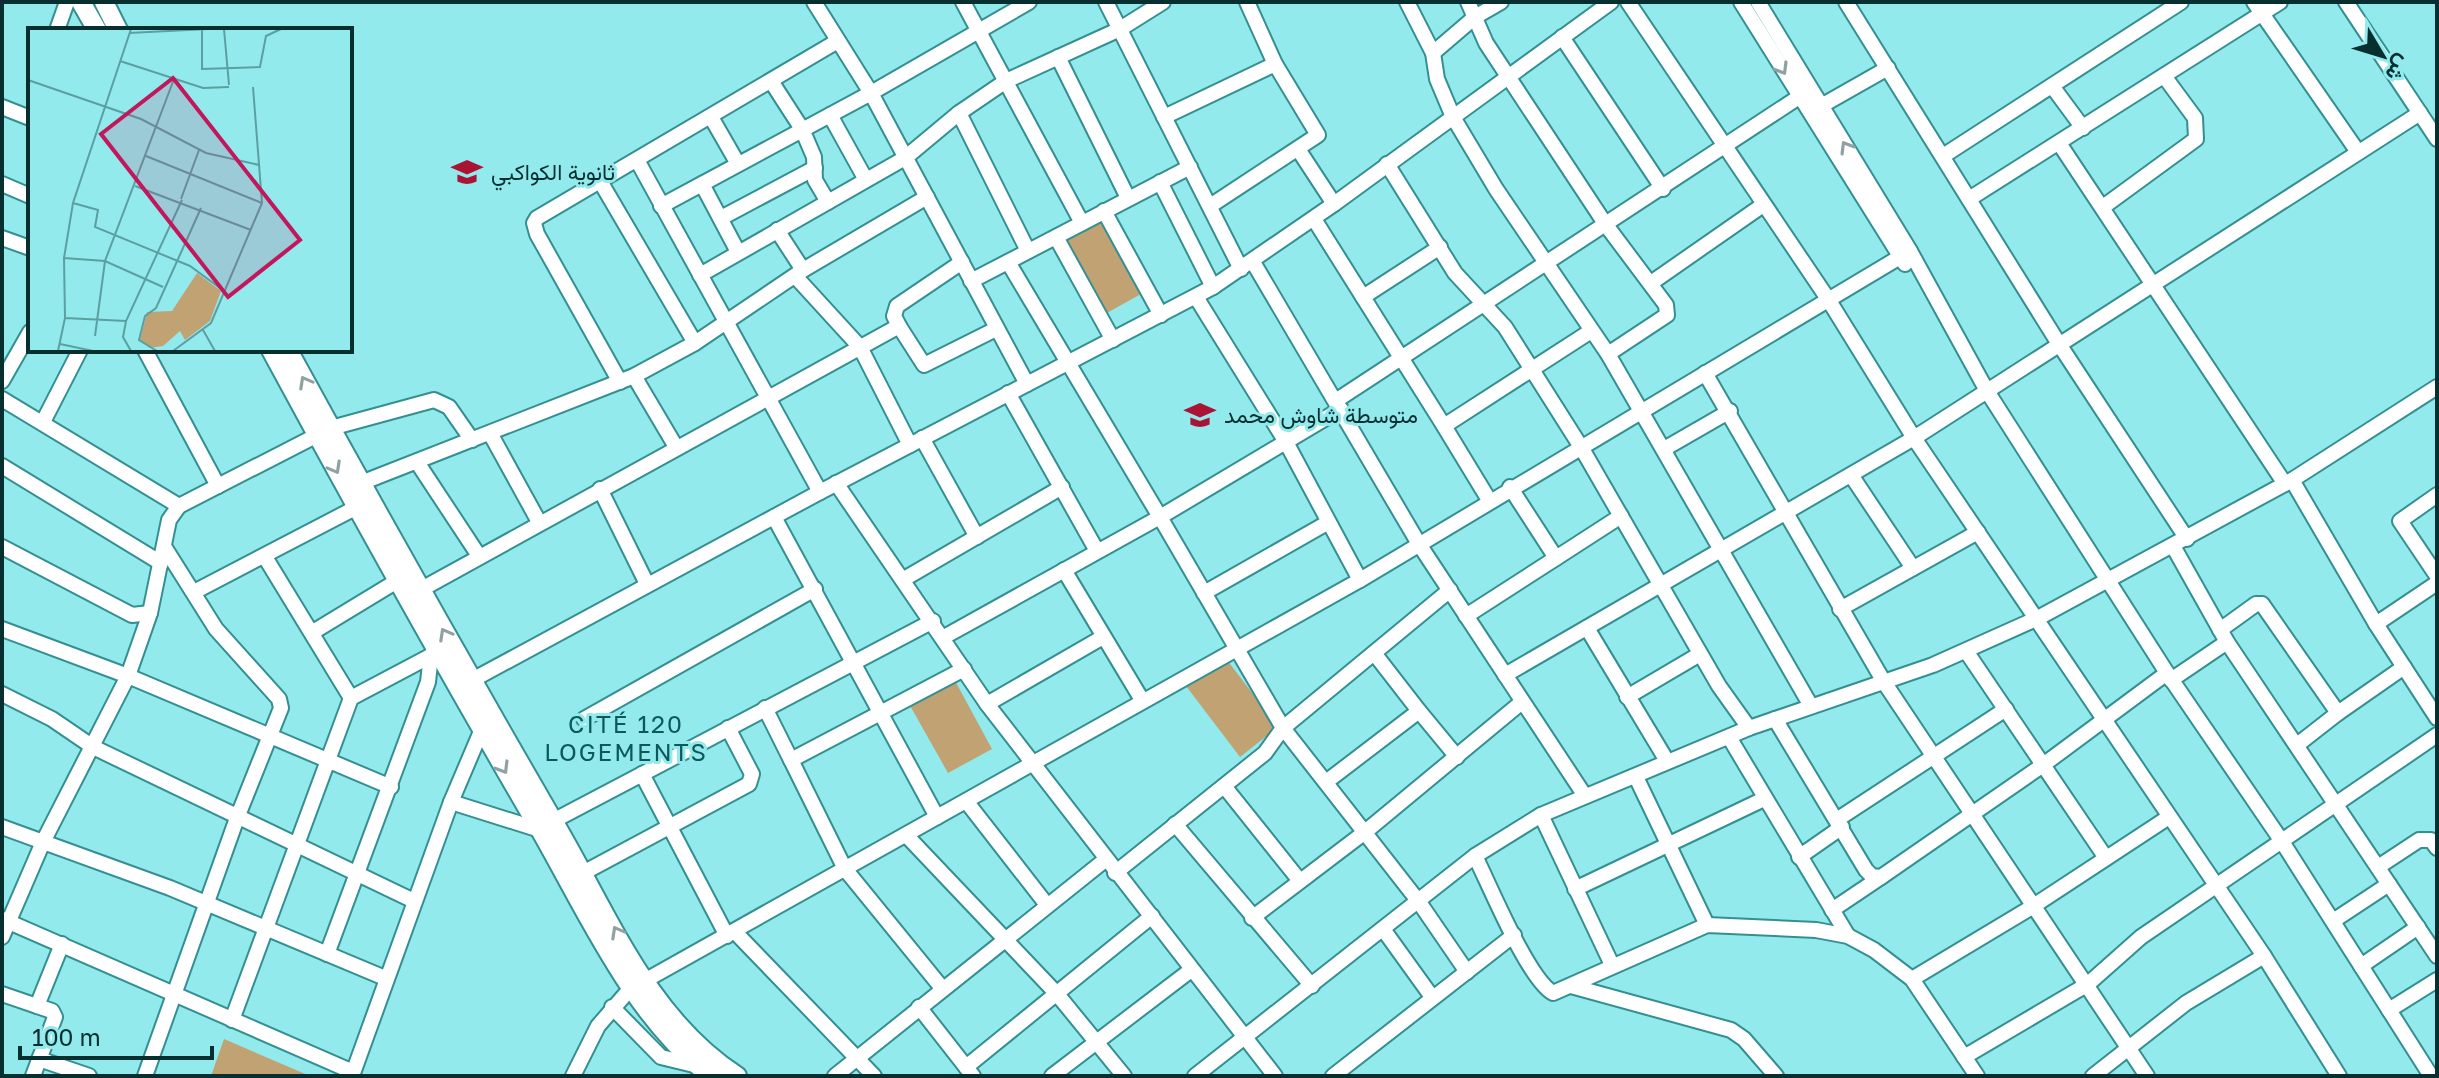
<svg xmlns="http://www.w3.org/2000/svg" width="2439" height="1078" font-family="'Golos Text',Vazirmatn,sans-serif">
	<style>
		.green { fill: #c1a273 }
		.lines { fill: none; stroke-linecap: round; stroke-linejoin: round }
		.minor-casing { stroke: #348f92; stroke-width: 18 }
		.major-casing { stroke: #348f92; stroke-width: 22 }
		.minor { stroke: #fff; stroke-width: 14 }
		.major { stroke: #fff; stroke-width: 18 }
		.oneway { stroke: #8fa1a2 }
		.labels { text-anchor: middle; stroke-width: 6; stroke-linejoin: round; paint-order: stroke }
		.poi-label { font-size: 22px; fill: #072f30; stroke: #93eaed; text-anchor: start }
		.neighbourhood-label { font-size: 24px; letter-spacing: 2px; fill: #0c585a; stroke: #93eaed }
		.inset-road { fill: none; stroke: #5b9fa1; stroke-width: 2 }
		.view { fill: #c2185b; fill-opacity: 0.15; stroke: #c2185b; stroke-width: 4 }
		.inset-edge { fill: none; stroke: #072f30; stroke-width: 4 }
	</style>
	<rect width="100%" height="100%" fill="#93eaed"/>
	<g class="green">
		<polygon points="1100,218 1141,294 1105,314 1064,238"/>
		<polygon points="1224,656 1278,727 1240,757 1186,686"/>
		<polygon points="953,677 992,749 948,773 908,702"/>
		<polygon points="224,1039 310,1076 211,1076"/>
	</g>
	<g class="lines">
		<g class="minor-casing">
			<g id="minor">
				<polyline points="814,2 871,93 1027,384"/>
				<polyline points="963,2 1082,223"/>
				<polyline points="1106,2 1241,269"/>
				<polyline points="1407,2 1433,53 1437,79 1453,117 1496,189 1608,354 1811,706"/>
				<polyline points="1468,2 1486,43 1606,225 1666,305 1667,315 1608,354"/>
				<polyline points="1628,2 1828,299 1914,438 2264,956 2339,1076"/>
				<polyline points="1741,2 1905,264"/>
				<polyline points="1758,2 1910,251 1987,391 2167,673 2281,840 2431,1076"/>
				<polyline points="1846,2 2059,344 2187,539"/>
				<polyline points="2254,2 2358,152"/>
				<polyline points="2346,2 2437,139"/>
				<polyline points="57,30 67,2"/>
				<polyline points="1562,37 1663,189"/>
				<polyline points="1433,53 1475,17 1501,2"/>
				<polyline points="1058,57 1128,198"/>
				<polyline points="771,81 802,129 814,157 815,180 828,202"/>
				<polyline points="2052,86 2083,128"/>
				<polyline points="1821,106 1888,68"/>
				<polyline points="2,107 30,118"/>
				<polyline points="959,113 1028,251"/>
				<polyline points="830,115 866,180"/>
				<polyline points="711,117 738,164"/>
				<polyline points="1164,117 1275,64"/>
				<polyline points="2059,143 2285,484"/>
				<polyline points="1298,149 1334,204"/>
				<polyline points="1943,156 2181,2"/>
				<polyline points="637,160 820,492"/>
				<polyline points="1387,164 1455,273 1505,327 1581,447 1719,686 1749,728"/>
				<polyline points="600,181 695,343"/>
				<polyline points="1160,182 1213,287"/>
				<polyline points="2,184 30,196"/>
				<polyline points="702,184 738,252"/>
				<polyline points="1969,199 2280,2"/>
				<polyline points="661,206 871,93 1029,2"/>
				<polyline points="1210,206 1318,135 1275,64 1247,2"/>
				<polyline points="2103,207 2196,139 2195,118 2164,76"/>
				<polyline points="1104,211 1161,315"/>
				<polyline points="721,218 815,168"/>
				<polyline points="1314,219 1444,426"/>
				<polyline points="777,230 803,270"/>
				<polyline points="1056,237 1113,340"/>
				<polyline points="2,238 30,248"/>
				<polyline points="1253,262 1419,544 1585,796"/>
				<polyline points="700,275 905,158 959,113 1006,81 1120,29 1163,2"/>
				<polyline points="795,276 860,347 910,445"/>
				<polyline points="971,281 1190,167"/>
				<polyline points="1651,283 1763,205"/>
				<polyline points="1196,297 1286,442 1360,580"/>
				<polyline points="1363,297 1440,247"/>
				<polyline points="899,326 924,365 996,329"/>
				<polyline points="145,350 218,486"/>
				<polyline points="1705,373 1884,682 2147,1076"/>
				<polyline points="634,376 676,447"/>
				<polyline points="2,381 30,332"/>
				<polyline points="620,382 537,234 534,223 537,218 836,42"/>
				<polyline points="1008,393 1097,551"/>
				<polyline points="2,399 179,506"/>
				<polyline points="1337,400 1799,97"/>
				<polyline points="1341,409 1160,517 1283,728 1419,902 1467,972"/>
				<polyline points="43,422 80,350"/>
				<polyline points="490,433 539,522"/>
				<polyline points="922,438 977,537"/>
				<polyline points="1664,449 1730,411"/>
				<polyline points="417,462 479,556"/>
				<polyline points="2,466 161,563"/>
				<polyline points="1851,475 1913,568"/>
				<polyline points="2292,480 2376,624 2437,718"/>
				<polyline points="361,483 634,376 695,343 803,270 927,197"/>
				<polyline points="836,483 987,704 1275,1076"/>
				<polyline points="1510,487 1556,558 1621,516"/>
				<polyline points="600,489 647,584"/>
				<polyline points="2437,495 2400,521 2437,576"/>
				<polyline points="1489,500 1444,426 1591,331"/>
				<polyline points="774,517 937,817"/>
				<polyline points="2173,546 2227,642 2437,956"/>
				<polyline points="2,547 132,615 150,613"/>
				<polyline points="265,557 351,698"/>
				<polyline points="1064,570 1142,700"/>
				<polyline points="904,579 1062,487"/>
				<polyline points="420,590 899,326 894,316 897,306 962,262"/>
				<polyline points="194,592 357,507"/>
				<polyline points="1204,593 1327,523"/>
				<polyline points="1840,609 1978,532"/>
				<polyline points="1466,616 1556,558"/>
				<polyline points="2376,624 2437,583"/>
				<polyline points="1587,628 1667,761"/>
				<polyline points="2,629 128,676 391,787"/>
				<polyline points="2220,630 2256,604 2262,604 2338,713 2404,667"/>
				<polyline points="313,632 397,581"/>
				<polyline points="944,637 1160,517 1008,262"/>
				<polyline points="1966,651 2106,858"/>
				<polyline points="1505,675 1914,438 2420,113"/>
				<polyline points="2171,680 2227,642"/>
				<polyline points="463,685 820,492 1213,287 1334,204 1611,2"/>
				<polyline points="2,694 52,719 93,747 414,901"/>
				<polyline points="1627,697 1700,654"/>
				<polyline points="987,704 1103,637"/>
				<polyline points="765,708 791,760 964,669"/>
				<polyline points="1419,711 1457,757"/>
				<polyline points="584,719 815,589"/>
				<polyline points="1775,719 1866,870 1872,876 1881,877 2043,765 2167,673"/>
				<polyline points="1729,737 1848,936"/>
				<polyline points="2297,745 2338,713"/>
				<polyline points="791,760 845,869 942,988"/>
				<polyline points="642,774 727,936"/>
				<polyline points="1636,777 1707,925"/>
				<polyline points="1326,782 1419,711 1374,653"/>
				<polyline points="1224,786 1300,881"/>
				<polyline points="966,801 1047,905"/>
				<polyline points="451,802 540,830"/>
				<polyline points="1541,815 1612,965"/>
				<polyline points="1838,819 2006,709"/>
				<polyline points="553,821 933,621"/>
				<polyline points="1175,824 1312,986"/>
				<polyline points="2,827 170,888 385,978"/>
				<polyline points="906,835 1057,994 1124,1076"/>
				<path d="M1475,856C1490,886 1528,979 1553,993L1707,925L1816,930L1848,936L1874,950L1912,979L1977,1076"/>
				<polyline points="1799,857 1842,827"/>
				<polyline points="2378,867 2419,840 2431,840 2437,848"/>
				<polyline points="583,873 749,784 752,774 728,728"/>
				<polyline points="1115,873 1265,753 1283,728 1450,590"/>
				<polyline points="1575,889 1764,799"/>
				<polyline points="1832,910 1881,877"/>
				<polyline points="1252,918 1365,832 1522,702"/>
				<polyline points="2,919 353,1072"/>
				<polyline points="2333,921 2389,884"/>
				<polyline points="1383,929 1432,997"/>
				<polyline points="735,932 874,1076"/>
				<polyline points="2,937 43,842 128,676 150,613 169,520 179,506 331,428 434,400 449,407 472,440"/>
				<polyline points="327,954 428,682 431,655"/>
				<polyline points="2361,966 2418,927"/>
				<polyline points="1912,979 2032,907 2169,817"/>
				<polyline points="1571,986 1731,1030 1744,1039 1776,1076"/>
				<polyline points="2,994 37,1006 62,944"/>
				<polyline points="612,1007 661,1057 698,1066"/>
				<polyline points="919,1007 973,1076"/>
				<polyline points="2389,1010 2437,980"/>
				<polyline points="232,1020 351,698 436,653"/>
				<polyline points="1964,1057 2088,984 2141,937 2437,735"/>
				<polyline points="39,1059 89,1076"/>
				<polyline points="966,1067 1152,916"/>
				<polyline points="33,1076 55,1017 52,1011 37,1006"/>
				<polyline points="145,1076 237,818 281,708 279,699 216,629 165,548"/>
				<polyline points="352,1076 451,802 485,722"/>
				<polyline points="573,1076 598,1026 630,989 1360,580 1910,251"/>
				<polyline points="835,1076 1105,860"/>
				<polyline points="1052,1076 1191,970"/>
				<polyline points="1195,1076 1475,856 1541,815 1749,728 1933,665 2038,618 2292,480 2437,387"/>
				<polyline points="1333,1076 1514,935"/>
				<polyline points="2093,1076 2186,1003 2264,956"/>
			</g>
		</g>
		<g class="major-casing">
			<g id="major">
				<polyline points="81,2 97,30"/>
				<polyline points="104,2 118,30"/>
				<path d="M271,350C358,511 447,670 539,828C589,915 630,1011 710,1076"/>
				<path d="M288,350C375,509 464,667 555,824C607,912 647,1018 737,1076"/>
			</g>
		</g>
		<use href="#minor" class="minor"/>
		<use href="#major" class="major"/>
	</g>
	<defs><path id="oneway-chevron" d="M-2-3.5L2.5 0L-2 3.5" fill="none" stroke-width="1.6" stroke-linecap="round" stroke-linejoin="round" transform="scale(2)"/></defs>
	<g class="oneway">
		<use href="#oneway-chevron" transform="translate(1782 69) rotate(59)"/>
		<use href="#oneway-chevron" transform="translate(1846 147) rotate(-121)"/>
		<use href="#oneway-chevron" transform="translate(305 382) rotate(-119)"/>
		<use href="#oneway-chevron" transform="translate(335 468) rotate(61)"/>
		<use href="#oneway-chevron" transform="translate(445 634) rotate(-119)"/>
		<use href="#oneway-chevron" transform="translate(503 768) rotate(59)"/>
		<use href="#oneway-chevron" transform="translate(617 932) rotate(-119)"/>
	</g>
	<defs>
		<g id="school-bare" transform="scale(2.4)"><path d="M0-5L7-2L0 1L-7-2ZM-4 1L0 2.5L4 1V4Q0 6-4 4Z" fill="#aa1334" stroke="#93eaed" stroke-width="2.5" paint-order="stroke"/></g>
	</defs>
	<g fill-rule="evenodd">
		<use href="#school-bare" x="467" y="172"/>
		<use href="#school-bare" x="1200" y="415"/>
	</g>
	<g class="labels">
		<g class="poi-label">
			<text x="491" y="180">ثانوية الكواكبي</text>
			<text x="1224" y="423">متوسطة شاوش محمد</text>
		</g>
		<g class="neighbourhood-label">
			<text x="626" y="733">CITÉ 120<tspan x="626" dy="28">LOGEMENTS</tspan></text>
		</g>
	</g>
	<g transform="translate(28 28)">
		<rect width="324" height="324" fill="#93eaed"/>
		<path d="M169,245L193,263L182,293L157,312L152,303L135,318L122,320L112,312L119,284L144,283Z" fill="#c1a273"/>
		<path class="inset-road" d="M174,1V41L232,39L238,8L253,1M196,1L201,57M101,5L180,1M92,33L175,60L201,59M0,52L113,91L178,125L231,137M118,128L234,175M107,158L223,202M153,171L171,122M45,175L70,182L67,199L162,238L196,263M36,230L77,233L135,259M37,290L98,293M175,302L187,323M67,308L77,233L146,51M32,316L65,323M30,323L37,290L36,230L45,175L103,1M103,323L95,309L98,293L154,172M129,323L111,312L117,288L128,280L173,180M145,323L183,295L234,175L225,59"/>
		<path class="view" d="M145,50L272,212L200,269L73,106Z"/>
		<rect width="324" height="324" class="inset-edge"/>
	</g>
	<rect width="2439" height="1078" fill="none" stroke="#072f30" stroke-width="8"/>
	<g transform="translate(2383 56) rotate(128)" stroke="#93eaed" stroke-width="6" paint-order="stroke">
	<path d="M0-6L14 30L0 20L-14 30Z" fill="#072f30"/>
	<text y="-12" font-size="22" font-weight="bold" text-anchor="middle" fill="#072f30">ش</text>
	</g>
	<path d="M20 1046v12h192v-12" fill="none" stroke="#072f30" stroke-width="4"/>
	<text x="32" y="1046" font-size="24" fill="#072f30" stroke="#93eaed" stroke-width="6" paint-order="stroke">100 m</text>
</svg>
